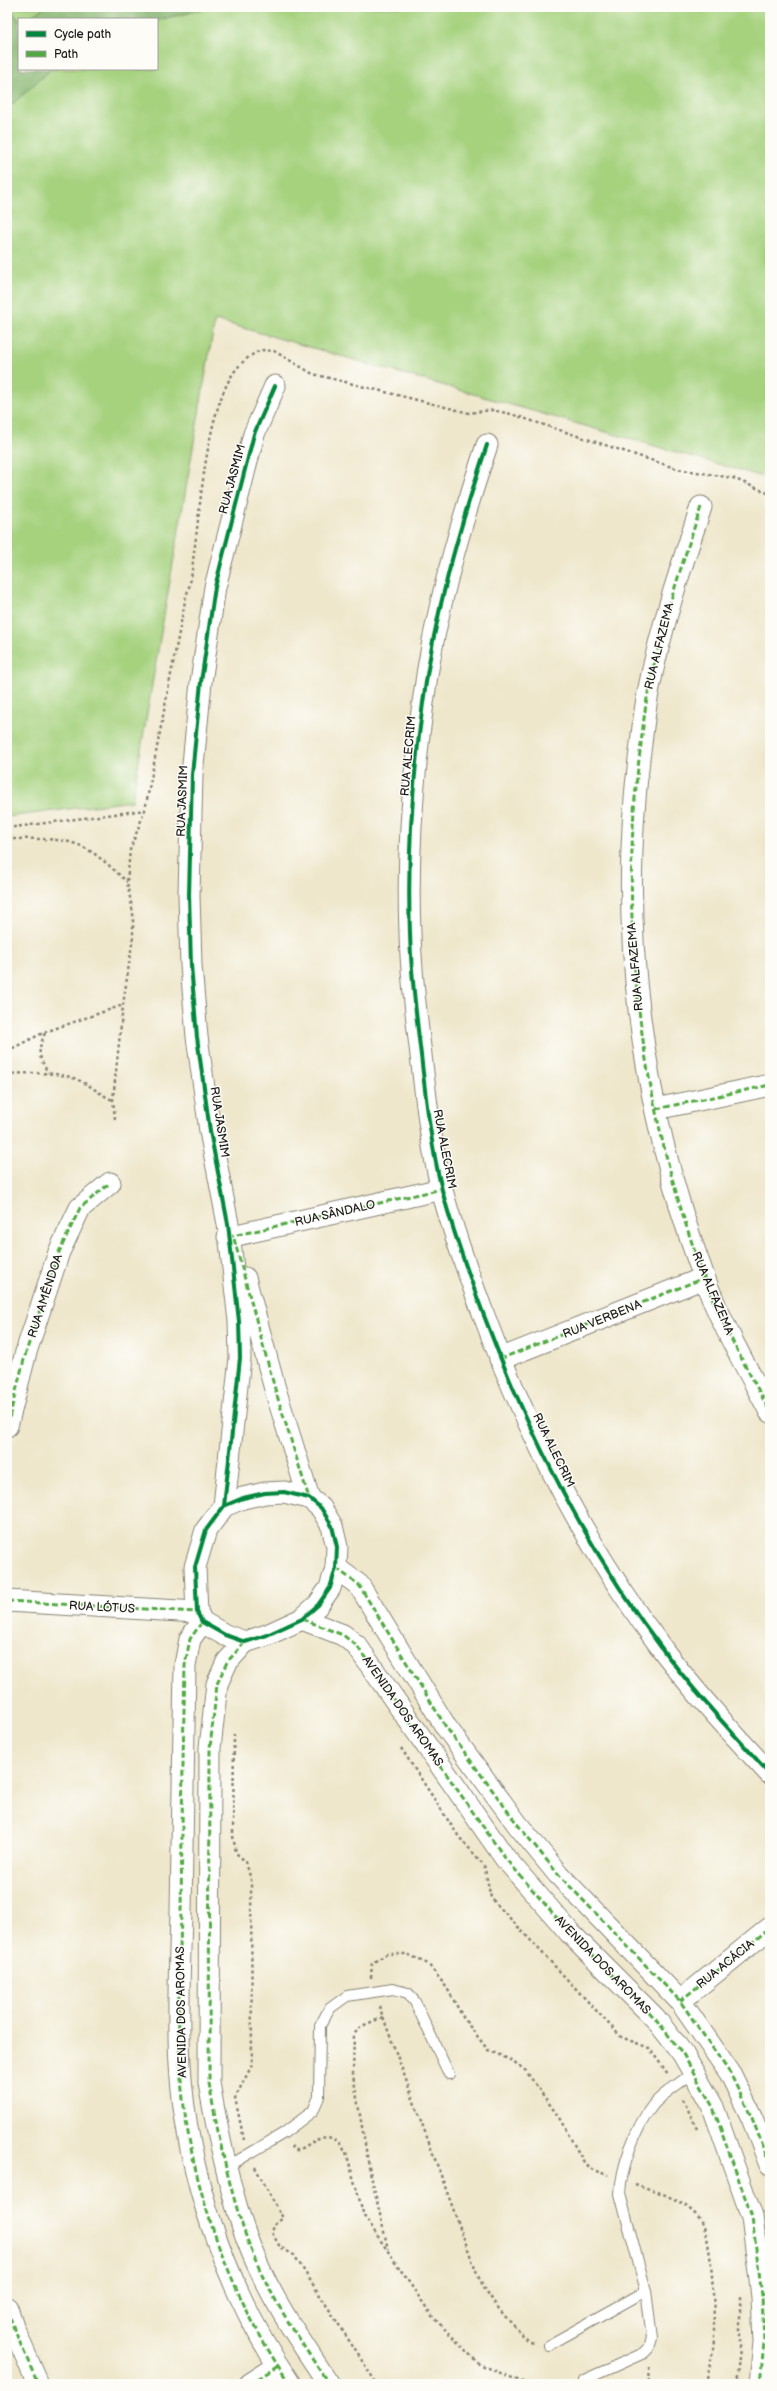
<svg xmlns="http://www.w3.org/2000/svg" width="777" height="2391" font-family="'Balsamiq Sans',sans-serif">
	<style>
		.green { fill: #a6d27e; stroke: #61774d }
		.forest { fill: #84b46d; stroke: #506844 }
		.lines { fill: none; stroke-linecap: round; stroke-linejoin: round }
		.service-casing { stroke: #868274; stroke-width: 12 }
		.minor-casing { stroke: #868274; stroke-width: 23 }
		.path { stroke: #868274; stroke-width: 2.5; stroke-dasharray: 3 3; stroke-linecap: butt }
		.service { stroke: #fff; stroke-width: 10 }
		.minor { stroke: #fff; stroke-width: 21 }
		.quiet { stroke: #52a943; stroke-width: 3; stroke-dasharray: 6 3; stroke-linecap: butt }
		.cycleway-casing { stroke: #fdfcf7; stroke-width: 6 }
		.cycleway { stroke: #00873e; stroke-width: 4 }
		.labels { text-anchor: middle; stroke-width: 3; stroke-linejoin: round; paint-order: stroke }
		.street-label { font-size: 12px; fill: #1c1c1c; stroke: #fdfcf7 }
	</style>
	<rect width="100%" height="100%" fill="#fdfcf7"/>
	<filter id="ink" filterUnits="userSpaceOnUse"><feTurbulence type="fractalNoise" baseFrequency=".025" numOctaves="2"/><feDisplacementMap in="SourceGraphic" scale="8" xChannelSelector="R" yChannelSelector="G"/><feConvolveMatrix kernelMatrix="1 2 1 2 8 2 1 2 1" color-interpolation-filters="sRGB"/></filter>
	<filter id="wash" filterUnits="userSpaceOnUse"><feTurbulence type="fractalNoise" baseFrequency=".012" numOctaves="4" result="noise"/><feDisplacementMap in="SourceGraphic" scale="16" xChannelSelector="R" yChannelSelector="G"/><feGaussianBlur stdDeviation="0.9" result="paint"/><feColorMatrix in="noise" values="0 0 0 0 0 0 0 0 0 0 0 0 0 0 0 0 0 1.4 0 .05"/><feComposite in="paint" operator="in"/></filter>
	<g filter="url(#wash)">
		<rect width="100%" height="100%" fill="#efe7cc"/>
		<g class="green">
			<polygon points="10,7 44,7 28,19 19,19 19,21"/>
			<polygon points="215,7 770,7 770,479 215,320 132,801 7,817 7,109 51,69 157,69 157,20"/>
		</g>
		<g class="forest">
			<polygon points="7,7 10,7 19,21 19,69 51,69 7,109"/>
			<polygon points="44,7 215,7 157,20 28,19"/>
		</g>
	</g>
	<g filter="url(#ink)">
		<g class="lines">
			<g class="service-casing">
				<g id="service">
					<polyline points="227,2167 284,2133 313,2111 319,2097 320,2026 329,2009 347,1996 393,1989 408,1993 415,2002 449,2074"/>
					<polyline points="549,2345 646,2291"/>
					<path d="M584,2380L644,2353L649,2348L652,2338L646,2291L620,2194C621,2167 636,2126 653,2105C663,2093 681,2083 693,2072"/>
				</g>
			</g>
			<g class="minor-casing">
				<g id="minor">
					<path d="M487,445C459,529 434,615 423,703C413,777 407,859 410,933C411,973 416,1015 421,1055C426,1100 431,1146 442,1190C453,1232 468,1273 483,1313C528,1434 588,1551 666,1654C698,1696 734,1735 770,1774"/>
					<path d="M701,507C681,567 661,627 649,688C645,707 643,726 641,744C616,924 641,1107 704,1277C721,1324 747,1368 770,1412"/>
					<polyline points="656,1109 770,1085"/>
					<polyline points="228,1237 442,1189"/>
					<polyline points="245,1278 275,1389 309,1498"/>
					<polyline points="500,1359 704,1278"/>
					<polyline points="7,1426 26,1352 59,1252 80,1208 110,1183"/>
					<polyline points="224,1506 243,1498 265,1493 284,1492 309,1498 321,1508 332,1526 337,1547 336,1568 330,1588 318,1605 302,1619 267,1635 245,1642 225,1635 202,1622 197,1612 195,1567 206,1530 224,1506 240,1358 239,1321 228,1224 210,1131 197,1037 191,965 189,895 192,775 201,682 215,587 254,434 275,386"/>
					<polyline points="336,1568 359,1585 446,1727 518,1825 558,1874 680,2001 730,2073 752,2118 770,2165"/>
					<polyline points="7,1601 197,1612"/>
					<polyline points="302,1619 343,1635 357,1646 505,1858 570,1933 655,2018 683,2054 713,2107 752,2217 762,2296 764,2342 760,2384"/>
					<path d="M202,1622L190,1639L185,1665C183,1747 182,1829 181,1911C180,1962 177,2013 180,2064C186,2175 227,2292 290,2384"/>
					<path d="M245,1642L227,1662L217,1684L210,1748L209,2083C218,2135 229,2189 247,2239C266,2291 298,2338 329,2384"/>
					<polyline points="680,2001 770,1928"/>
					<polyline points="7,2308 14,2329 38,2384"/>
					<polyline points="250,2384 278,2366"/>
				</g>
			</g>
			<g class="path">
				<polyline points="7,828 145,810"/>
				<path d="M7,839C28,839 62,837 81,846C98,854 113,869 127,882"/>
				<path d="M45,1033C37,1053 38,1054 48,1073"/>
				<polyline points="7,1051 45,1032 123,1005"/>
				<path d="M7,1074C28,1073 60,1071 78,1080C91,1085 100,1095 113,1100"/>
				<path d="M115,1119L113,1100L123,1005L133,937V913L127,882L130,850L145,810L186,596C193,579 192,563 195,545C201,500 208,399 239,366C245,359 253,354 261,350L274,351L313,374L469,413L492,410L511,414L678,469L733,478L770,494"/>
				<polyline points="234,1734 233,1836 236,1853 246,1862 251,1880 252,2065 235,2098 244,2140"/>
				<polyline points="401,1748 459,1837 484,1865 491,1898 621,2037 649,2048 668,2074"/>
				<polyline points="371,1978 372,1963 387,1954 407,1954 428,1964 447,1988 464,2019 488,2050 513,2061 526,2071 558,2116 585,2164 593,2170 608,2175"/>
				<path d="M379,2006L477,2274C491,2302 507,2320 530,2342L534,2343"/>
				<polyline points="383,2017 362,2026 354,2034 353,2075 369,2167 388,2249"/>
				<polyline points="683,2099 697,2129"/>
				<path d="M291,2146L295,2150H299C318,2139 331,2127 346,2152L364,2216L432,2316L479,2364L527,2384"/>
				<polyline points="255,2167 283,2218 274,2225 272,2233 280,2247 294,2255 377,2384"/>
				<path d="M635,2184C658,2192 686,2200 701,2221C713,2240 714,2311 714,2336C714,2351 709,2368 706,2384"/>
				<polyline points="649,2367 650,2384"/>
				<polyline points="736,2384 740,2349 740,2295"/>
			</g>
			<use href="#service" class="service"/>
			<use href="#minor" class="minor"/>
			<g class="quiet">
				<path d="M701,507C681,567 661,627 649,688C645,707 643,726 641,744C616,924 641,1107 704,1277C721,1324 747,1368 770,1412"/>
				<polyline points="656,1109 770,1085"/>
				<polyline points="228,1237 442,1189"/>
				<polyline points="234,1239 275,1389 309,1498"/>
				<polyline points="500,1359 704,1278"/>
				<polyline points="7,1426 26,1352 59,1252 80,1208 110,1183"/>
				<polyline points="336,1568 359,1585 446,1727 518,1825 558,1874 680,2001 730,2073 752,2118 770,2165"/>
				<polyline points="7,1601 197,1612"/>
				<polyline points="302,1619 343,1635 357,1646 505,1858 570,1933 655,2018 683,2054 713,2107 752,2217 762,2296 764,2342 760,2384"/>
				<path d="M202,1622L190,1639L185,1665C183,1747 182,1829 181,1911C180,1962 177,2013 180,2064C186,2175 227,2292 290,2384"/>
				<path d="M245,1642L227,1662L217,1684L210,1748L209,2083C218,2135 229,2189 247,2239C266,2291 298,2338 329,2384"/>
				<polyline points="680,2001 770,1928"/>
				<polyline points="7,2308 14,2329 38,2384"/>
				<polyline points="250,2384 278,2366"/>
			</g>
			<g class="cycleway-casing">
				<g id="cycleway">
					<path d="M487,445C459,529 434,615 423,703C413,777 407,859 410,933C411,973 416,1015 421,1055C426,1100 431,1146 442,1190C453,1232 468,1273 483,1313C528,1434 588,1551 666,1654C698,1696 734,1735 770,1774"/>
					<polyline points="224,1506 243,1498 265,1493 284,1492 309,1498 321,1508 332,1526 337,1547 336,1568 330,1588 318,1605 302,1619 267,1635 245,1642 225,1635 202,1622 197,1612 195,1567 206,1530 224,1506 240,1358 239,1321 228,1224 210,1131 197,1037 191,965 189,895 192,775 201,682 215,587 254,434 275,386"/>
				</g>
			</g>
			<use href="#cycleway" class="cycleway"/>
		</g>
	</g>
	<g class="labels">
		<g class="street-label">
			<text transform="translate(232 479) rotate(-75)" y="4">RUA JASMIM</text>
			<text transform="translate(659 646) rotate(-76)" y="4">RUA ALFAZEMA</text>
			<text transform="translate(408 756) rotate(-85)" y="4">RUA ALECRIM</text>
			<text transform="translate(182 801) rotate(-88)" y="4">RUA JASMIM</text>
			<text transform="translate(635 967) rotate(-95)" y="4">RUA ALFAZEMA</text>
			<text transform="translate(220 1122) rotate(81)" y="4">RUA JASMIM</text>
			<text transform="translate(445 1149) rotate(79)" y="4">RUA ALECRIM</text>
			<text transform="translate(335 1213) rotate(-13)" y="4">RUA SÂNDALO</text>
			<text transform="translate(713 1293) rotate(67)" y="4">RUA ALFAZEMA</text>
			<text transform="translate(45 1296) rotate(-72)" y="4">RUA AMÊNDOA</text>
			<text transform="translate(602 1319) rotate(-22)" y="4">RUA VERBENA</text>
			<text transform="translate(554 1450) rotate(64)" y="4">RUA ALECRIM</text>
			<text transform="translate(102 1607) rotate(3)" y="4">RUA LÓTUS</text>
			<text transform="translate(403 1711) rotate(55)" y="4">AVENIDA DOS AROMAS</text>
			<text transform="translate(725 1964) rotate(-39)" y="4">RUA ACÁCIA</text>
			<text transform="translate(603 1965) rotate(46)" y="4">AVENIDA DOS AROMAS</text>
			<text transform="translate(181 2012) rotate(-91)" y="4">AVENIDA DOS AROMAS</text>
		</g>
	</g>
	<rect width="777" height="2391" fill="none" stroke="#fdfcf7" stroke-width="24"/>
	<rect x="18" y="18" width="140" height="52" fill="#fdfcf7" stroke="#a3a29f"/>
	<rect x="26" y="31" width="20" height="6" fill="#00873e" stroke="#a3a29f"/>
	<text x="54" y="38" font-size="12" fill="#1c1c1c">Cycle path</text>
	<rect x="26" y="51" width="20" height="6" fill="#52a943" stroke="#a3a29f"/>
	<text x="54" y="58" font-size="12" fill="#1c1c1c">Path</text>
</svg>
